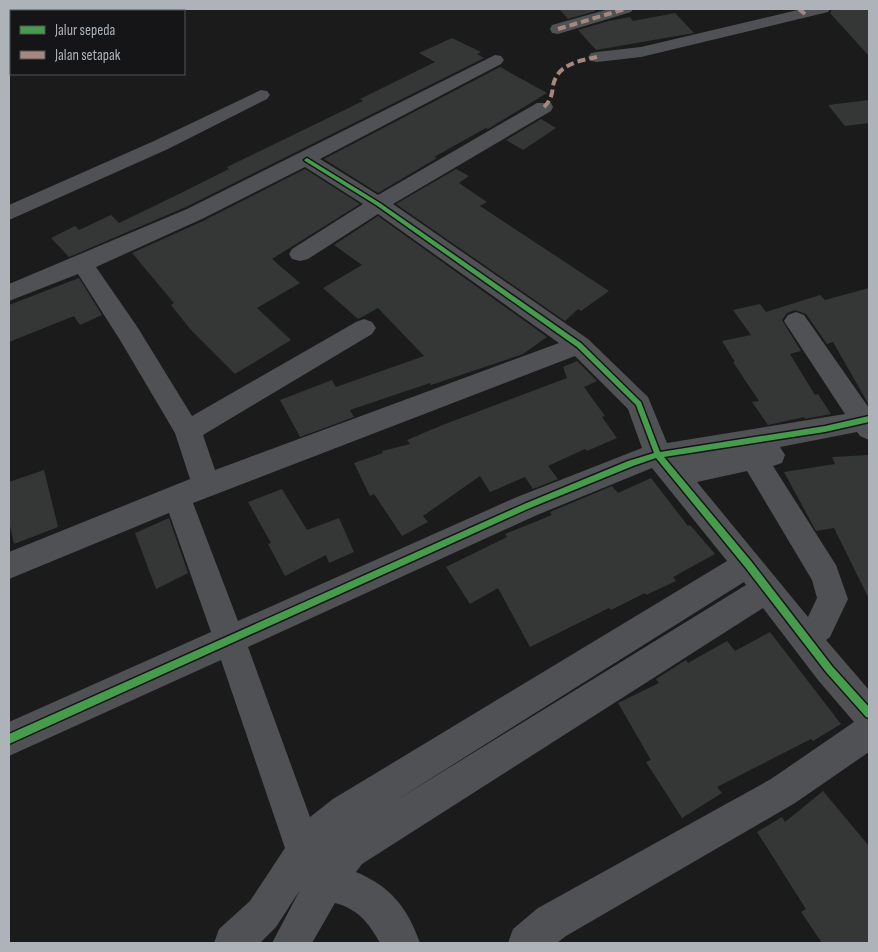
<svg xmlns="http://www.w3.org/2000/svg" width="878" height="952" font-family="'Sofia Sans Condensed',sans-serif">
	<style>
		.building { fill: #353636 }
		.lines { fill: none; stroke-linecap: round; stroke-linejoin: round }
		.street { fill: #505154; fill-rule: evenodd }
		.quiet { stroke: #a5887d; stroke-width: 4; stroke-dasharray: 8 4; stroke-linecap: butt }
		.cycleway-casing { stroke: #151517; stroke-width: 3 }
		.cycleway { fill: #469c4c; fill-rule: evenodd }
	</style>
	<rect width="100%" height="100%" fill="#1b1b1b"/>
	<g class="building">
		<polygon points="559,9 593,9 596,11 568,19"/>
		<polygon points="832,9 867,9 869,12 869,56 830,13"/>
		<polygon points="675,13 694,33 596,50 578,30 609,21 630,17 633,21"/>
		<polygon points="452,38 481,52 477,54 484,58 186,207 69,257 51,238 75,226 79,230 111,215 119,223 181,193 229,169 227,167 363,101 360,99 435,62 419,53"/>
		<polygon points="500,67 547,93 488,129 486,128 434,157 437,158 378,193 324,159"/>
		<polygon points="869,100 869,123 845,126 828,105"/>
		<polygon points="541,119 556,128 523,150 506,140"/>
		<polygon points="305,169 360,204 272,259 300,283 257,308 291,340 235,374 191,330 171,305 174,303 132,253 203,221"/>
		<polygon points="456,169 469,176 459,183 487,202 480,206 609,291 581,311 578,309 565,321 396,204"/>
		<polygon points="378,216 547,337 523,354 431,385 430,383 350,410 354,417 300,437 280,400 332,380 336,387 424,356 378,308 358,319 323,288 362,265 334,245"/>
		<polygon points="79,278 102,315 80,325 74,316 9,342 9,305"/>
		<polygon points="869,288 869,405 833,342 827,344 806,314 795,310 787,313 782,320 801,351 790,354 815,395 818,394 831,414 805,419 804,417 768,425 752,402 759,401 733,362 735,362 722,341 751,335 733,310 760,304 766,312 820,295 825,300"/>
		<polygon points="577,361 597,381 584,387 605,416 602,417 617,438 587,451 585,449 548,466 558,479 533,489 525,477 490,492 480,476 423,516 428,522 402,536 374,494 370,496 354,463 383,453 382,451 410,444 407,440 440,426 567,378 563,367"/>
		<polygon points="869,455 869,599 834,528 816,531 784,472 835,464 832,457"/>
		<polygon points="44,470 58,527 14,544 9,521 9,482"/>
		<polygon points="651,478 688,526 690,525 715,554 673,577 676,581 646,595 645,593 611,610 609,608 530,647 498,588 470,604 446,567 507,537 505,534 552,515 550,512 612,486 618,493"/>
		<polygon points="282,489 307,530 339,518 354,552 329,563 326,555 285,576 268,544 271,543 248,502"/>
		<polygon points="169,518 188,573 156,589 135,533"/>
		<polygon points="770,632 841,724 813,741 811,739 717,787 722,793 682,818 646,762 651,760 618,703 659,683 656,679 686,660 688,663 727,641 735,651"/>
		<polygon points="823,791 869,846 869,943 822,943 801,912 806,909 757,832 782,817 785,822"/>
	</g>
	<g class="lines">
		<g class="street">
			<polygon points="609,9 633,9 631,12 558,34 552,33 550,29 552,25"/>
			<polygon points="802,9 830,9 828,12 641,57 597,62 591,61 588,57 591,53 597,52 641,47"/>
			<path d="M495,55L501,56L504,60L501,64L320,159L378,195L537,103H551L553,107L551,111L393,204L588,339L648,397L667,443L845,414L784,321L788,315L796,312L804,315L869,408V440L860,436L857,432L780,447L785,455L782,463L773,466L836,565L848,599L830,637L826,640L869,690V752L795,803L566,936L557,943H508L513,929L538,908L771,779L854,722L818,680L763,608L362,864L356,872C391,887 407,907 420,943H380C369,923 358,909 335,903L312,943H272L300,890L276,927L260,943H214L219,929L250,901L285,848L221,660L9,756V722L211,632L169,513L9,579V552L190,479L175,433L120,340L78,274L9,301V284L187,209ZM305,167L363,204L292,249L289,254L292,259L300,261L308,259L378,214L559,343L215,470L203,435L372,334L376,328L372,322L364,319L356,322L192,416L138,328L96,267L202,219ZM575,356L628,409L642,448L517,497L238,621L193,503ZM652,468L727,561L333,799L310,817L248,647L537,515ZM747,471L812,580L817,598L808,617L697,482ZM744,582L746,585L395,801Z"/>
			<polygon points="261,90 267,91 270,95 267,99 168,149 9,220 9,205 154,141"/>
		</g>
		<g class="quiet">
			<polyline points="799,9 805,14"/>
			<polyline points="558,29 625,9"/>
			<path d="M544,107C551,100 552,95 553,86C557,64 579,61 597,57"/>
		</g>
		<g class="cycleway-casing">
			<polygon id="cycleway" points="307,158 380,203 581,343 641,402 660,452 825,426 869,416 869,422 825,432 664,457 751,561 832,666 869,707 869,718 866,717 826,672 745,567 656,458 633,466 530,508 9,744 9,734 524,504 628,461 654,453 636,405 577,347 376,205 305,161 304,160"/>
		</g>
		<use href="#cycleway" class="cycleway"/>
	</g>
	<rect width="878" height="952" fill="none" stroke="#aeb3ba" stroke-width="20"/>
	<rect x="10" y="10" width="175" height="65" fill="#151517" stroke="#525458"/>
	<rect x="20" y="26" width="25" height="8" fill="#469c4c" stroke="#525458"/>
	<text x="55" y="35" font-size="15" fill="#aeb3ba">Jalur sepeda</text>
	<rect x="20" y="51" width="25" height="8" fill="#a5887d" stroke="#525458"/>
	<text x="55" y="60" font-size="15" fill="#aeb3ba">Jalan setapak</text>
</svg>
